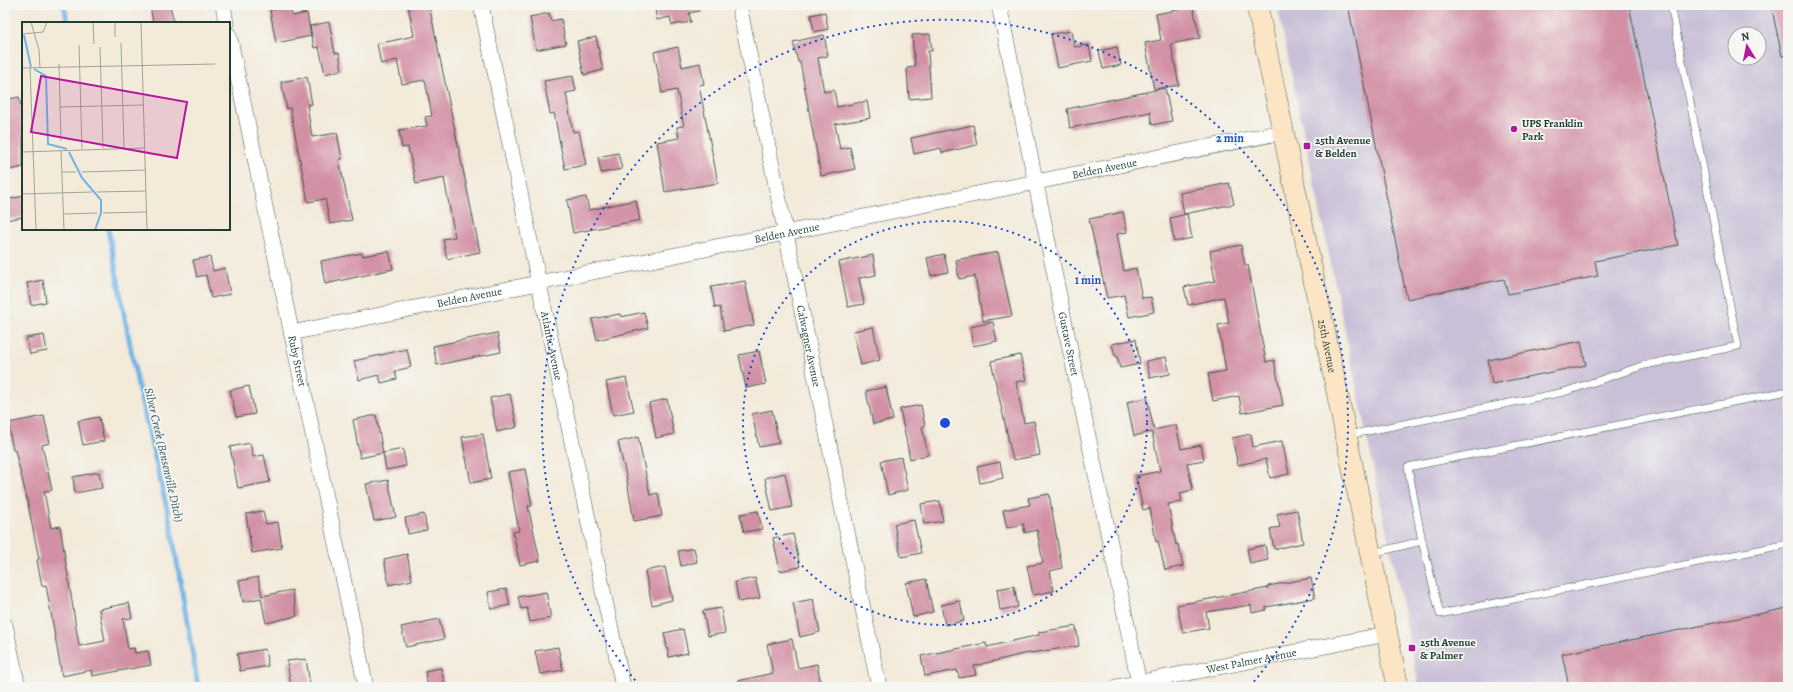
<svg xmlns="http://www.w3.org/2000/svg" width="1793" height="692" font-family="Alegreya,serif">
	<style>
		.industrial { fill: #c9bfd7; fill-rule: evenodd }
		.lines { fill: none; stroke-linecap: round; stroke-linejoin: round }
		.stream { stroke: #70b3e5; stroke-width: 5 }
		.building { fill: #d290a4 }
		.lane-casing { stroke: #3f574d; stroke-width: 8 }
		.street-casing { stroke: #3f574d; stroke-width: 16 }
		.secondary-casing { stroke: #3f574d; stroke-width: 22 }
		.lane { stroke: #fff; stroke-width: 7 }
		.street { stroke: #fff; stroke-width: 15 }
		.secondary { stroke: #fce5c4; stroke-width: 21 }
		.ring { fill: none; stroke: #1d4ed8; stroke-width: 2; stroke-dasharray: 2 4 }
		.poi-dot { fill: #b5179e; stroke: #f6f6f2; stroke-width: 1.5 }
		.labels { text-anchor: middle; stroke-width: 3.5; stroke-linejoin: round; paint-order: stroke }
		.poi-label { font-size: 11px; font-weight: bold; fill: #1f3d34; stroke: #f6f6f2; text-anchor: start }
		.street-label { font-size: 11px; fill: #1f3d34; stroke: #f6f6f2 }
		.water-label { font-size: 12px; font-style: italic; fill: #335a60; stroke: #f6f6f2 }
		.inset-river { fill: none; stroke: #70b3e5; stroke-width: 2 }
		.inset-road { fill: none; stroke: #9ea597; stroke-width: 1 }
		.view { fill: #b5179e; fill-opacity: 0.15; stroke: #b5179e; stroke-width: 2 }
		.inset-edge { fill: none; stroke: #1f3d34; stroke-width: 2 }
		.centre { fill: #1d4ed8; stroke: #f6f6f2; stroke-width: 2 }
		.ring-label { font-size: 12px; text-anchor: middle; font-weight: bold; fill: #1d4ed8; stroke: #f6f6f2; stroke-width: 3.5; stroke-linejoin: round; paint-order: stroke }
	</style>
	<rect width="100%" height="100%" fill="#f6f6f2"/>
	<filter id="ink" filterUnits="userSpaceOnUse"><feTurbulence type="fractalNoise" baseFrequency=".025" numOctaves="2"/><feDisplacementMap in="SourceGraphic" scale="8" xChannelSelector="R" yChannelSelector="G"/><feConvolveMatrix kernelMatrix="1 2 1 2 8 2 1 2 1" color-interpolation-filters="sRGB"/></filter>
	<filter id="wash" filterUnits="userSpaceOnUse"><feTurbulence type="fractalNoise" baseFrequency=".012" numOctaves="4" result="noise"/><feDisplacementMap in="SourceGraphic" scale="16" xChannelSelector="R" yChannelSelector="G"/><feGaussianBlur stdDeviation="0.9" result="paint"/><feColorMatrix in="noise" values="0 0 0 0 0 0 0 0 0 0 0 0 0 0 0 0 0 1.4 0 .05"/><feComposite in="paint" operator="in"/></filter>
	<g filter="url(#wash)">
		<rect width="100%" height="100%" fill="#f3ead9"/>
		<path class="industrial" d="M1277,5H1788V687H1419ZM1735,34H1759V58H1735Z"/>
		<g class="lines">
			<g class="stream">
				<polyline points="64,5 68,23"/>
				<polyline points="108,229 138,386 170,521 198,687"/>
			</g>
		</g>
		<g id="blocks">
			<g class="building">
				<polygon points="150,5 170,5 174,23 153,23"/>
				<polygon points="408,5 429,5 480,252 447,259 443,239 455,237 444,178 416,184 408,147 402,148 399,130 427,126 425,117 432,116 425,80 402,84 397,60 381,64 377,44 414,36"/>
				<polygon points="654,5 699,5 699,11 689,13 691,22 672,25 670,17 657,20"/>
				<polygon points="1348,5 1629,5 1678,245 1595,261 1598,276 1508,294 1504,279 1407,299"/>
				<polygon points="1771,5 1788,5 1788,55 1782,56"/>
				<polygon points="290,6 292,16 307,13 311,36 276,43 270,10"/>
				<polygon points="1193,7 1200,38 1171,44 1179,85 1154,89 1145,43 1161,40 1156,14"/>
				<polygon points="825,12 828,29 814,32 811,15"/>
				<polygon points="549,13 551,21 561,19 566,44 536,50 530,17"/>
				<polygon points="329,22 335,53 339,53 342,70 325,74 319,47 314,48 310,26"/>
				<polygon points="1071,31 1074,47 1089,45 1092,61 1058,68 1051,34"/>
				<polygon points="930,34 932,51 928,51 931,97 909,99 907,68 915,67 912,35"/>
				<polygon points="824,35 828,56 818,58 824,92 834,90 837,107 867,101 870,118 835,124 840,149 850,147 855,169 821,176 800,62 798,62 793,42"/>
				<polygon points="596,37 603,70 584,75 577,41"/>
				<polygon points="678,47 682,67 700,63 704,84 699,85 718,183 665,192 657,142 679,138 677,127 684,126 677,90 662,93 654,52"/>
				<polygon points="1117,47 1121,65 1103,69 1099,51"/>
				<polygon points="573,76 576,91 566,93 573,132 579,131 586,165 565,169 554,113 550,114 544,81"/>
				<polygon points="307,77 312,104 307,105 312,137 337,133 342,159 339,160 352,220 330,224 325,199 308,202 290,108 287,109 281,82"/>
				<polygon points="1165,88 1172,121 1152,125 1150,112 1070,128 1067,109"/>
				<polygon points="19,97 23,115 23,167 10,170 5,145 5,100"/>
				<polygon points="973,125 977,145 942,153 941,148 914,154 911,138"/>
				<polygon points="618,153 622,169 601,173 598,157"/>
				<polygon points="1229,183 1234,204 1184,214 1180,193"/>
				<polygon points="23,196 23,217 5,220 5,200"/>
				<polygon points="586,197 589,210 636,200 640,220 573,233 567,200"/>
				<polygon points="1123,212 1127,232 1117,234 1124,271 1136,268 1142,298 1151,297 1154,312 1129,317 1124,295 1107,298 1089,219"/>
				<polygon points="1187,214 1192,238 1174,242 1170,218"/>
				<polygon points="1241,245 1245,265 1248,265 1266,362 1274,360 1283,405 1242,413 1239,396 1213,401 1208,374 1226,371 1218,325 1229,323 1224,297 1188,305 1184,287 1215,281 1210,251"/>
				<polygon points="389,251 393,269 325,284 321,261 362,253 363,256"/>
				<polygon points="998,252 1012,316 983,321 975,276 959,279 956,260"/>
				<polygon points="944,254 948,272 931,276 927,258"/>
				<polygon points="873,255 876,275 859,278 864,304 848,307 839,262"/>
				<polygon points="210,257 213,271 225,268 230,294 211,298 206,275 197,277 193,260"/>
				<polygon points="43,280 46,302 31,305 27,283"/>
				<polygon points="745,281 754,325 724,331 720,307 715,308 711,287"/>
				<polygon points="644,312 648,328 597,340 592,319 620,314 621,317"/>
				<polygon points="993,322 997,341 973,346 970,327"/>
				<polygon points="873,327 880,360 861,365 853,331"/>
				<polygon points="497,333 501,352 437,365 433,346"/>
				<polygon points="44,335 47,351 30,354 26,338"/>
				<polygon points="1136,339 1140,364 1120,368 1117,356 1115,356 1112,344"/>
				<polygon points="1581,341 1586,365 1492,384 1488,360"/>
				<polygon points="407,349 411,367 395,371 397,379 381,383 379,375 359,380 354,361"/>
				<polygon points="759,351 766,384 746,388 739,355"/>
				<polygon points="1020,355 1026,380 1016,382 1024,423 1034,421 1040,455 1013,460 991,361"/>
				<polygon points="1166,357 1170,374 1150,378 1146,361"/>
				<polygon points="626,378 634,411 613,415 606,382"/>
				<polygon points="249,386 255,414 236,417 230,390"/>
				<polygon points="886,387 893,420 873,424 866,391"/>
				<polygon points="510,394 517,427 497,432 490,398"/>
				<polygon points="1147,398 1154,430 1176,425 1181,449 1201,445 1204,460 1187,463 1193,490 1180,493 1182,502 1168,504 1176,545 1178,544 1183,566 1165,570 1158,541 1156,542 1150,508 1143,510 1136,476 1160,471 1152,432 1134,436 1127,402"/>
				<polygon points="667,399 674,434 656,438 649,403"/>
				<polygon points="921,405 925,426 922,427 928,455 910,459 900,409"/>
				<polygon points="772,410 779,443 759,447 752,414"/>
				<polygon points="376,415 383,453 360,458 353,420"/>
				<polygon points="44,416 50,443 42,445 52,490 44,491 51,528 60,526 79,646 105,641 99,609 129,603 132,618 123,619 128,649 134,648 135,653 148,651 151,665 92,676 91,670 62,676 46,585 42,586 37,560 39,559 26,495 15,450 13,450 8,423"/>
				<polygon points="99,417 104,441 83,445 78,421"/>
				<polygon points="483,434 491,479 471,483 462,437"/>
				<polygon points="1251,434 1253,447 1282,441 1289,474 1270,478 1266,459 1238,465 1232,438"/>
				<polygon points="638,437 650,495 658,493 662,516 634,521 626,475 618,442"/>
				<polygon points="250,443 253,457 264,455 270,482 238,488 230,447"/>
				<polygon points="403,449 406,466 386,470 383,453"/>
				<polygon points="901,457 908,490 888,495 881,461"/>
				<polygon points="1000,462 1003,478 980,483 977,467"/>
				<polygon points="525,469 532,506 528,506 540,561 520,565 513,532 519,531 508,472"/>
				<polygon points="99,472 102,488 75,493 73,477"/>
				<polygon points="785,473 792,507 772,511 765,478"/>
				<polygon points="388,480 396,517 374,521 366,484"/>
				<polygon points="1049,494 1062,568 1050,571 1054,591 1033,595 1027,566 1043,563 1037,530 1025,533 1023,524 1007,528 1003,510 1030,505 1028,498"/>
				<polygon points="940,501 943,521 924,524 921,504"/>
				<polygon points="1297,510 1303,543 1274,549 1270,529 1280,527 1277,514"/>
				<polygon points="263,511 266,524 278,522 282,548 252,553 246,514"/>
				<polygon points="758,511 762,529 744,532 740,514"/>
				<polygon points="424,514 427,530 408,534 405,518"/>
				<polygon points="914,520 921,553 901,557 894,524"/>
				<polygon points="793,534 800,567 780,571 773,538"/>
				<polygon points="1265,545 1268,560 1250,564 1247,549"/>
				<polygon points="694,548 697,562 681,566 678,551"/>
				<polygon points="407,554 412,580 389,585 384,559"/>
				<polygon points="665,567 672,600 652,605 645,571"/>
				<polygon points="258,577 262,596 292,590 297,616 266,623 261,598 243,602 239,581"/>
				<polygon points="755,578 760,598 739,602 735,582"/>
				<polygon points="1311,578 1315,598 1266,607 1266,610 1252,613 1251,605 1206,612 1209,628 1183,633 1177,605 1268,588 1268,586"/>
				<polygon points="926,579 933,612 913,617 906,583"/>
				<polygon points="1014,586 1018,607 1000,610 997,589"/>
				<polygon points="506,589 510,605 491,609 488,592"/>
				<polygon points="546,592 551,618 530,622 527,608 521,609 518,597"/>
				<polygon points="813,599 820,632 800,637 793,603"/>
				<polygon points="960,601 964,621 945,625 941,605"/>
				<polygon points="721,608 725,633 708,636 703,611"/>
				<polygon points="1788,608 1788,687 1569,687 1562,654"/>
				<polygon points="439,619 444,639 406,647 401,627"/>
				<polygon points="1076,626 1079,646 1023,654 974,666 976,675 959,678 957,670 925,676 921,656 986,643 987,647 1039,635 1039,632"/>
				<polygon points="683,629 688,653 669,657 664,633"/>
				<polygon points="792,639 798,668 817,664 821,684 805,687 738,687 738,681 773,673 767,644"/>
				<polygon points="558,647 563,670 540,674 535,651"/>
				<polygon points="265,649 268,666 240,671 237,654"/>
				<polygon points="306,659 310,685 291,687 287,661"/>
				<polygon points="441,668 445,687 428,687 425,671"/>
			</g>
		</g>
	</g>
	<g filter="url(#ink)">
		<use href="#blocks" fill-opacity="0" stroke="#3f574d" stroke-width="1"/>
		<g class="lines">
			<g class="lane-casing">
				<g id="lane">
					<polyline points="1788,391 1408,467 1422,541 1440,614 1788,544"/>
					<polyline points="1348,435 1564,392 1645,365 1738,346 1671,5"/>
					<polyline points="1373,553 1422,541"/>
				</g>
			</g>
			<g class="street-casing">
				<g id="street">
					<polyline points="223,5 226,23"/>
					<path id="s1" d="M481,5L623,687"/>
					<path id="s2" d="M739,5L879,687"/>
					<path id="s3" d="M999,5L1139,683"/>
					<path id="s4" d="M229,35L366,687"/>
					<path id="s5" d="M291,333L1283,132"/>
					<polyline points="5,625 18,687"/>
					<path id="s6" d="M1116,687L1387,634"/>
				</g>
			</g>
			<g class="secondary-casing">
				<g id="secondary">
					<path id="s7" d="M1257,5L1398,687"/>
				</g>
			</g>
			<use href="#lane" class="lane"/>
			<use href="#street" class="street"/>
			<use href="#secondary" class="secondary"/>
		</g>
	</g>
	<g class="ring">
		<circle cx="945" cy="423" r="202"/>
		<path d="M639 685A403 403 0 1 1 1251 685"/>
	</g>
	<g class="poi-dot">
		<circle cx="1514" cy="129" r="4"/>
		<rect x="1303" y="142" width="8" height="8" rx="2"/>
		<rect x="1408" y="644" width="8" height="8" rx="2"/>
	</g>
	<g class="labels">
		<g class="poi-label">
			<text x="1522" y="127">UPS Franklin<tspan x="1522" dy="13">Park</tspan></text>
			<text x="1315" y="144">25th Avenue<tspan x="1315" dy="13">&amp; Belden</tspan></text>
			<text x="1420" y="646">25th Avenue<tspan x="1420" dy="13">&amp; Palmer</tspan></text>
		</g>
		<g class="street-label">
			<text dy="4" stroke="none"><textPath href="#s5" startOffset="830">Belden Avenue</textPath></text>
			<text dy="4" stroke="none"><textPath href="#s5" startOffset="506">Belden Avenue</textPath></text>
			<text dy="4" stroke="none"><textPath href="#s5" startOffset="182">Belden Avenue</textPath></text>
			<text dy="4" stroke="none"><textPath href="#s3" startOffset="346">Gustave Street</textPath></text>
			<text dy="4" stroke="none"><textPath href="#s1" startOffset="348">Atlantic Avenue</textPath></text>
			<text dy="4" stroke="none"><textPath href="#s2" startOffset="348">Calwagner Avenue</textPath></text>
			<text dy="4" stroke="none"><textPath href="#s7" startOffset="348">25th Avenue</textPath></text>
			<text dy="4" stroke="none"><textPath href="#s4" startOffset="333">Ruby Street</textPath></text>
			<text dy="4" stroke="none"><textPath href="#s6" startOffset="138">West Palmer Avenue</textPath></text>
		</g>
		<g class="water-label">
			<text transform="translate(164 455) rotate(77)" y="4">Silver Creek (Bensenville Ditch)</text>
		</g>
	</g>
	<g transform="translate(22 22)">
		<rect width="208" height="208" fill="#f3ead9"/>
		<path class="inset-river" d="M2,13L9,45M12,47L24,54L26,122L45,127M47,130L60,156L79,178V191L73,208"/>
		<path class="inset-road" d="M9,0L17,28L18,46M71,0L72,22M93,0V15M119,0L125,208M0,12L21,10L25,0M99,21L102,126M57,23L60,127M78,25L81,126M37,42L39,119M0,46L193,42M8,46L14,208M38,85L122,83M39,128L42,208M0,130L123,126M40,150H54M60,150L124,148M75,170L124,169M0,172L70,170M81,191L125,190M41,192L75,191"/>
		<path class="view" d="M19,54L165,80L155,136L9,110Z"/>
		<rect width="208" height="208" class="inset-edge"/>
	</g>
	<circle cx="945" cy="423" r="6" class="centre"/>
	<g class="ring-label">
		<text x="1230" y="142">2 min</text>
		<text x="1088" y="284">1 min</text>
	</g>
	<rect width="1793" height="692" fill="none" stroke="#f6f6f2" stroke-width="20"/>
	<g transform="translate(1747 46) rotate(350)"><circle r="19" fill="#f6f6f2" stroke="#a0aca6"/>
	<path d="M0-3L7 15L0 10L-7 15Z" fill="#b5179e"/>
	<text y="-6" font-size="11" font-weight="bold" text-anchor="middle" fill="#1f3d34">N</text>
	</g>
</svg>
